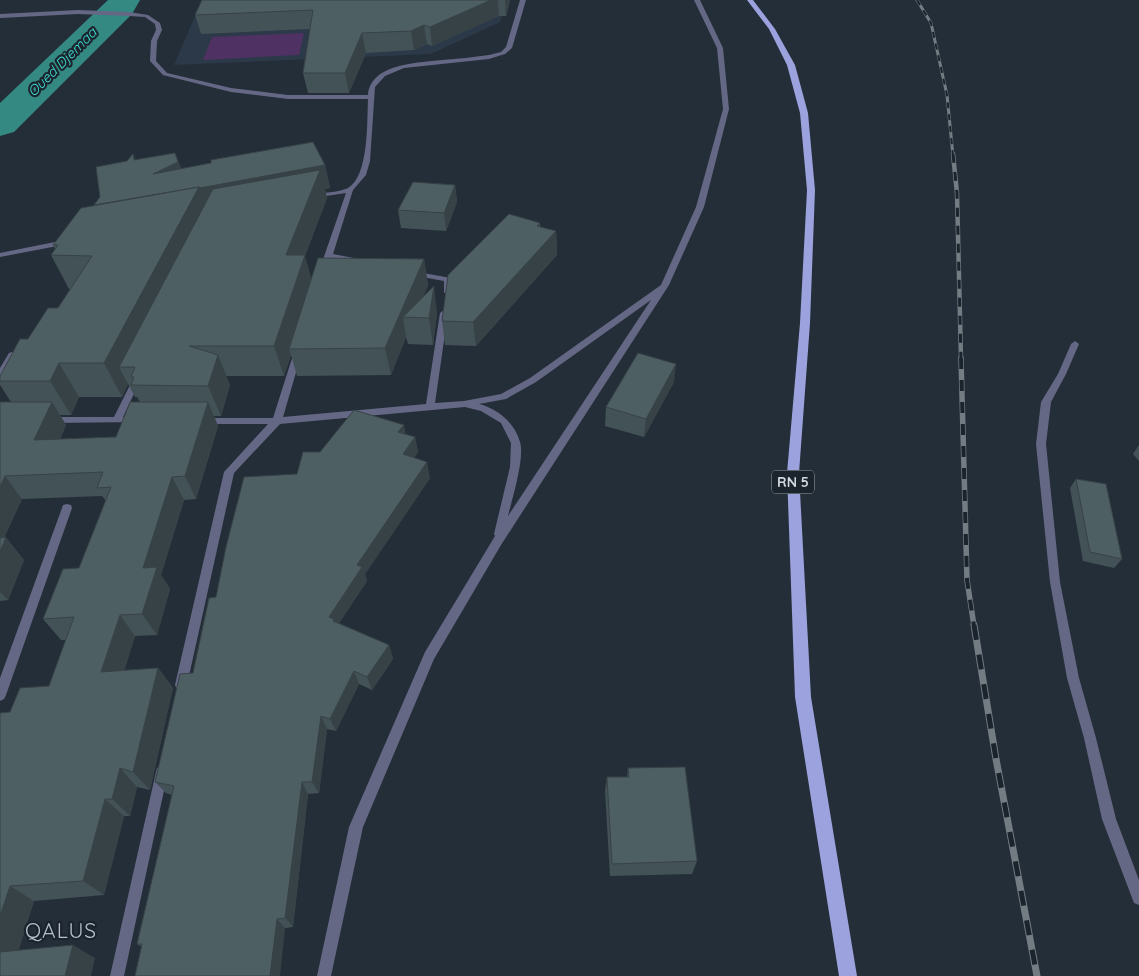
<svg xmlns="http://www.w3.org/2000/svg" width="1139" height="976" font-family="Quicksand,sans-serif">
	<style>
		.built { fill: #2b3948 }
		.green { fill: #4f3263 }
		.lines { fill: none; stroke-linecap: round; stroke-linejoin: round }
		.river { fill: #348983; fill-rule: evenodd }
		.street { fill: #656885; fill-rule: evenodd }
		.primary { fill: #9ca2dd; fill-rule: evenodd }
		.rail-far3-casing { stroke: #737b83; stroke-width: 3 }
		.rail-far2-casing { stroke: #737b83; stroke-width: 4.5 }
		.rail-far1-casing { stroke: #737b83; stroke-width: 5.5 }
		.rail-casing { stroke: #737b83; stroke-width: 7 }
		.rail-far3 { stroke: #1b242d; stroke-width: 2; stroke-dasharray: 6; stroke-linecap: butt }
		.rail-far2 { stroke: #1b242d; stroke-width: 3; stroke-dasharray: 9; stroke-linecap: butt }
		.rail-far1 { stroke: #1b242d; stroke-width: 4; stroke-dasharray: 11; stroke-linecap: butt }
		.rail { stroke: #1b242d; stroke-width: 5; stroke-dasharray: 15; stroke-linecap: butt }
		.wall { fill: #435256; fill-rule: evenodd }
		.shaded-wall { fill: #374246 }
		.building { fill: #4e5f64; stroke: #374246 }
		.labels { text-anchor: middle; stroke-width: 4.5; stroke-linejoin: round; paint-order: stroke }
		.far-water-label { font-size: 14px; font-style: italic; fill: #3ee3d9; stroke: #1b242d }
		.shield { fill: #1b242d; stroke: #9aa1a8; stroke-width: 1 }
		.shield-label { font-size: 14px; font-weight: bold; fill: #d1d7dd }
		.near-quarter-label { font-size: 21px; letter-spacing: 1px; fill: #b4c0cc; stroke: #1b242d }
	</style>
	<rect width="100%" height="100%" fill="#242e38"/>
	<polygon class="built" points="202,0 509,0 500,22 431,54 174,65"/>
	<polygon class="green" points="304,33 299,55 203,60 212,37"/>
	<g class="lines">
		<polygon class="river" points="108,0 140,0 132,14 14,132 0,136 0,103"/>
		<g class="street">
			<path d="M520,0H526L512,48L505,54L489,59L404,68L385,76L375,87L370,161L366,175L353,190L333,254L359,259L363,261L359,263L331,258L327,271L323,273L319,271L346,193L313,198L309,196L313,194C321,193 341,192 348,188C369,176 367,121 368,99H288L231,92L163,75L150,61L151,41L156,30L155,24L145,17L129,16L78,14L0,18V14L78,10L129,12L148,15L160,23L162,30L157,41L156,61L167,73L231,88L288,95H368C371,63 418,63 442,60C458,59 473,57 489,55L501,52L506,47Z"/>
			<path d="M694,0H700L723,48L729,109L704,207L669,285L501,545L434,659L363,827L331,976H317L349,827L425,652L495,536L494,534L510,467L511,443L501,423L481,411L465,407L280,424L234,473L187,685L185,689L181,690L177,689L175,685L224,472L268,424H203L198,421L203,418H273L294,352L298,349L302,352L283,417L426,404L440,313L444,310L448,313L435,403L464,401L501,394L530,378L661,285L696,207L723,109L717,48ZM651,300L508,516C512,499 525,458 520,442C515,423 498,409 479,404L506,399L536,382Z"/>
			<polygon points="65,240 68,240 68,244 0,257 0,253"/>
			<polygon points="412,271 451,278 451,291 450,293 444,293 444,281 412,275"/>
			<polygon points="1075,341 1079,344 1066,374 1051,402 1046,444 1060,582 1079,678 1096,738 1116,819 1139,880 1139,905 1134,903 1102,819 1084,738 1067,678 1050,582 1036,444 1041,402 1058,374 1071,344"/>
			<polygon points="12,352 16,355 3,377 0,378 0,368 9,353"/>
			<polygon points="137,376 141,379 123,417 139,418 141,420 139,422 50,423 45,420 50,417 114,417 133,379"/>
			<polygon points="67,504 71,505 72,508 6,695 4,699 0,701 0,678 62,508 63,505"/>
			<polygon points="162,766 167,768 168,772 124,976 110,976 156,772 157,768"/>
		</g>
		<polygon class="primary" points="747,0 753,0 775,29 795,65 808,113 815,190 810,323 799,473 811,697 857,976 839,976 795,697 787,473 800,323 807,190 800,113 787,65 769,29"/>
		<g class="rail-far3-casing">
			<polyline id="rail-far3" points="917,0 931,23 947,95 953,156"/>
		</g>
		<g class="rail-far2-casing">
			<polyline id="rail-far2" points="953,154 957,193 961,359"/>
		</g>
		<g class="rail-far1-casing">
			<polyline id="rail-far1" points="961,358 967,580 974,626"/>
		</g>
		<g class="rail-casing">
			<polyline id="rail" points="974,625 996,759 1037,976"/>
		</g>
		<use href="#rail-far3" class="rail-far3"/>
		<use href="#rail-far2" class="rail-far2"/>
		<use href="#rail-far1" class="rail-far1"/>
		<use href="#rail" class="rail"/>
	</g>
	<g class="wall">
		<polygon points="202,0 510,0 506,16 499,16 432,46 427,44 414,50 366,53 349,93 308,93 303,73 310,29 201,34 195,15"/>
		<path d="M175,153L181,168L325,165L330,188L325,189L327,198L305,256L311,279L424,259L428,285L423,297L437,313L433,345L408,344L406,337L391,375L297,376L291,355L284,376H226L230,385L221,416H214L218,426L196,499L184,500L161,575L170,589L157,635L135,636L124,670L158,668L173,688L150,790L137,787L130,816H124L104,895L34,901L18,950L95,958L0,976L10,712L49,686L66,640H61L43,619L79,568L106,501L102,496L22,499L4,538L24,560L8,600L0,601V402H11L0,385V376L28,339L58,308L71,289H69L51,255L55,249L53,245L94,205L133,154L135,160ZM128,384L135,397H137L140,402L116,437L60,439L66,425L60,415H71L79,397H122Z"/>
		<polygon points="455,185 457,202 446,231 401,228 398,210"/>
		<polygon points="540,223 540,227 556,231 557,255 476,346 445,345 442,321"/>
		<polygon points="674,382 644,437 605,426 606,407"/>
		<polygon points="406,434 415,437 418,452 414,458 430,478 365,574 367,581 339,623 389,645 393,659 372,690 359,684 336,731 327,729 319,793 308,794 293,927 142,947 137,944 172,795 166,793 155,782 193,673 216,597 297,474 320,452"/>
		<polygon points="1139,445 1139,461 1133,454"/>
		<polygon points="1076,479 1122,559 1114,568 1083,561 1070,488"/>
		<polygon points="628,768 697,861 692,874 610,876 605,791 607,777 627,777"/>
	</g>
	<g class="shaded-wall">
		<polygon points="491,0 498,0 499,16 432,46 430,27"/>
		<polygon points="505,0 510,0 506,16"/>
		<polygon points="424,25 427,44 414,50 411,31"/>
		<polygon points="362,33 366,53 349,93 345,73"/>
		<polygon points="175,153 184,176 199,187 325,165 330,188 325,189 327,198 305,256 313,285 289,349 291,355 284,376 274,346 298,277 135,367 119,367 128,384 122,397 104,363 153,174"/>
		<polygon points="455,185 457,202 446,231 444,213"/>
		<polygon points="556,231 557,255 476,346 473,322"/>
		<polygon points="424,259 428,285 415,318 403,317 406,337 391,375 385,348"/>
		<polygon points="434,286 437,313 433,345 429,318"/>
		<polygon points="218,355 230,385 221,416 208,386"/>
		<polygon points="59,363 79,397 71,415 50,381"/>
		<polygon points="676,364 674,382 644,437 646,419"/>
		<polygon points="52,402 66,425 50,463 34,440"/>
		<polygon points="208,402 218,426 196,499 185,476"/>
		<polygon points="404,425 407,441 398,432"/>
		<polygon points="415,437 418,452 406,469 403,454"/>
		<polygon points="427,462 430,478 365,574 367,581 337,626 329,617 357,565"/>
		<polygon points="5,476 22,499 0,546 0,487"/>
		<polygon points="172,477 184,500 161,575 170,589 157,635 142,614 143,568"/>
		<polygon points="6,537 24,560 8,600 0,592 0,552"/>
		<polygon points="120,615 135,636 118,692 101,672"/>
		<polygon points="389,645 393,659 372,690 367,677"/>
		<polygon points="158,668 173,688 150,790 133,772"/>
		<polygon points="354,671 359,684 336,731 330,719"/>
		<polygon points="321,716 327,729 319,793 312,782"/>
		<polygon points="120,768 137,787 130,816 112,799"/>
		<polygon points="302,782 308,794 293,927 285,918"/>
		<polygon points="105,799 124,816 104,895 83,881"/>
		<polygon points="10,886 34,901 14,966 0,959 0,916"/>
		<polygon points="277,919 285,928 280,976 270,976"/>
		<polygon points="73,945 95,958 91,976 65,976"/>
	</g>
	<g class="building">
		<polygon points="202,0 491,0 430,27 424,25 411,31 362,33 345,73 303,73 313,10 195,15"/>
		<polygon points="313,142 325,165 200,188 199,187 94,205 100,197 96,167 127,161 133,154 134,160 175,153 178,162 153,174 211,163 211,160"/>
		<polygon points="320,170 286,255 305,255 274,346 189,346 218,355 208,386 131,385 134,377 131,377 135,367 119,367 213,189"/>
		<polygon points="413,182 455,185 444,213 398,210"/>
		<polygon points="199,187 104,363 59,363 50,381 0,381 0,376 20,339 28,339 48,308 58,308 92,256 51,255 58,245 53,245 81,208"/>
		<polygon points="509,214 540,223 537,226 556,231 473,322 442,321 448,275"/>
		<polygon points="318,258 424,259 385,348 289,349"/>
		<polygon points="434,286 429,318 403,317"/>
		<polygon points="638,353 676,364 646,419 606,407"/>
		<polygon points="0,402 52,402 34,440 116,437 130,402 208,402 185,476 172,477 143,568 157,567 142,614 120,615 101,672 158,668 133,772 120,768 112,799 105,799 83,881 10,886 0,916 0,713 10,712 20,688 49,686 74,617 43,619 63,569 79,568 111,487 97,488 103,472 5,476 0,487"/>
		<polygon points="354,410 404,425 398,432 415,437 403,454 427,462 357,565 362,567 329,617 334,619 333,621 389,645 367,677 354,671 330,719 321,716 312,782 302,782 285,918 277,919 270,976 135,976 142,944 137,944 174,786 155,782 180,674 193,673 209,598 216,597 226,547 244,477 297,474 303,452 320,452"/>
		<polygon points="1076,479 1106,484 1122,559 1090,552"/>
		<polygon points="6,537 0,552 0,538"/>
		<polygon points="685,767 697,861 612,864 607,777 629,777 628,768"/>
		<polygon points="73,945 65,976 0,976 0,952"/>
	</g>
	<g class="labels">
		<g class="far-water-label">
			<text transform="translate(62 62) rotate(-45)" y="5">Oued Djemaa</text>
		</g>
		<rect class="shield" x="772" y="470.5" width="42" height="23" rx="4"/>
		<g class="shield-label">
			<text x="793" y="487">RN 5</text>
		</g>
		<g class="near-quarter-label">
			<text x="61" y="938">QALUS</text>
		</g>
	</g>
</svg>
